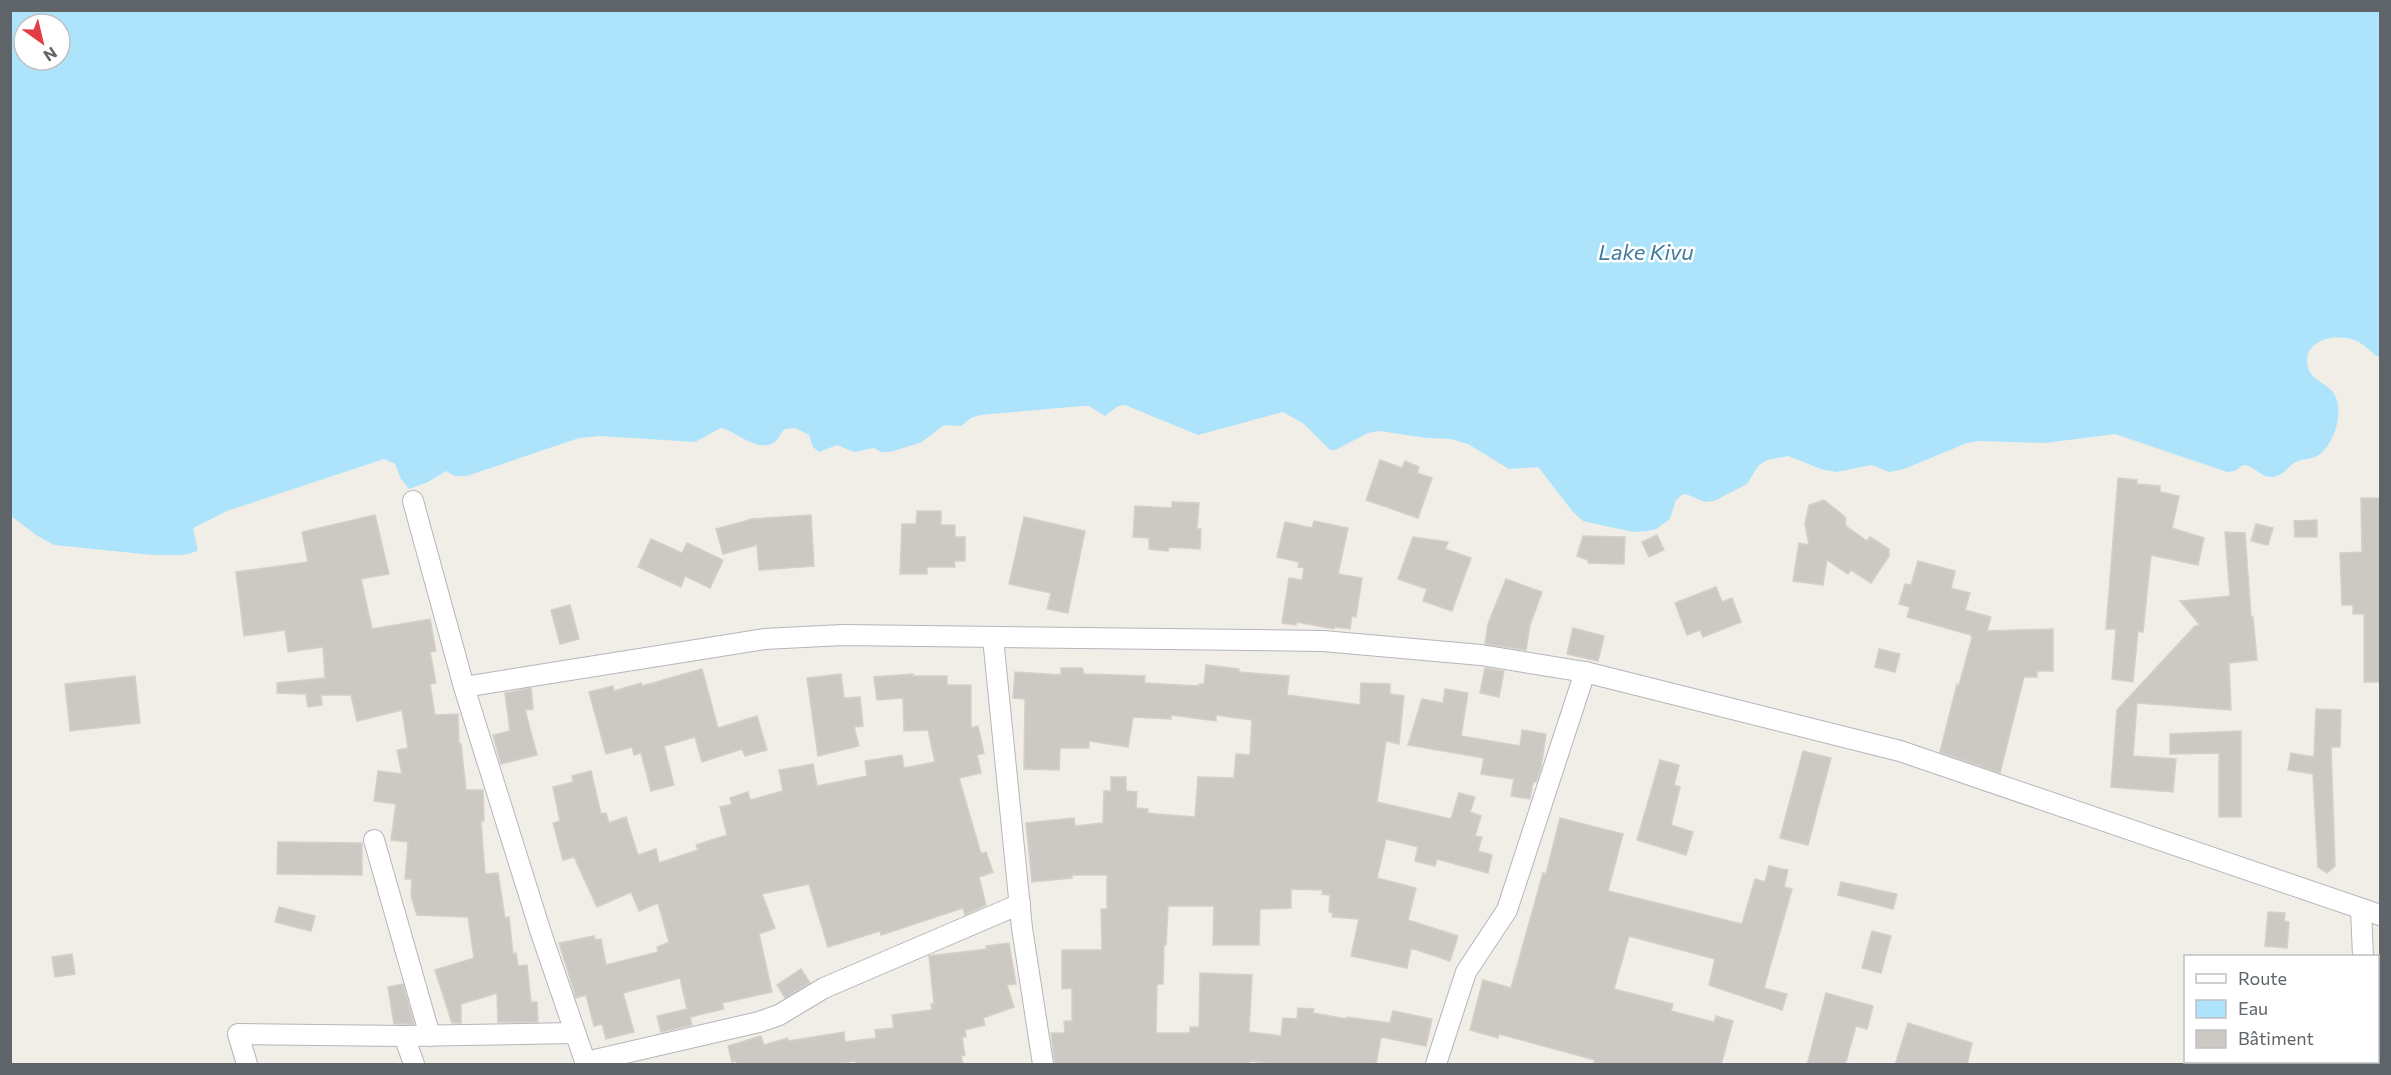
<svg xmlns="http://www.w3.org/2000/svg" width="2391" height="1075" font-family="Commissioner,sans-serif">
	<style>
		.water { fill: #ade4fc; fill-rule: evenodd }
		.building { fill: #ccc9c5; stroke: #d5cfc7; stroke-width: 1.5 }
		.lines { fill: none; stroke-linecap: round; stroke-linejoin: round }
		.minor-casing { stroke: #b3b6ba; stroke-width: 22 }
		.minor { stroke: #fff; stroke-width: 20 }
		.labels { text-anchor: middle; stroke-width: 5; stroke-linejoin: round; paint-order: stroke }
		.water-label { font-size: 22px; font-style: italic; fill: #437b9d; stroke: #fff }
	</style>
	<rect width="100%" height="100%" fill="#f1eee8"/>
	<path class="water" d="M10,11H2380V358C2371,353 2364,343 2354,340C2333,333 2299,341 2309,370C2312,379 2326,384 2332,391C2346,407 2335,443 2320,454C2312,460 2306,458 2298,461C2288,465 2284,477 2271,477C2260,477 2254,465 2243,465L2235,471L2227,472L2115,434L2045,443L1979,441L1967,443L1904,469L1889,472L1872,465L1836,472L1821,469L1788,456L1767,460L1758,466L1747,484L1714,501L1705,502L1686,494L1682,495L1676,500L1670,519L1656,529L1648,531L1633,532L1583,521L1573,512L1538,467L1509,469L1468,444L1451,439L1427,438L1379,431L1368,433L1335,450H1330L1304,424L1283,412L1198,435L1125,405L1118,406L1105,416L1089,406H1082L980,415L971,418L961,426L944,425L922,442L890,452H881L874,448L854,452L837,445L819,452L813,447L809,435L795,428L784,429C781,433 779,438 776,441C759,455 736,431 721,428L695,442L600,436L579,438L467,476H454L446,471L428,482L409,489L401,479L395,464L384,459L227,511L193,528L198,551L183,555H153L54,545L36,535L11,516ZM24,24H60V60H24Z"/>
	<g class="building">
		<polygon points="1380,460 1402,468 1405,461 1419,467 1417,473 1432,478 1418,518 1366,500"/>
		<polygon points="2118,478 2137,480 2137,484 2160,486 2160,492 2179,496 2172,528 2204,538 2198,565 2151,555 2143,632 2138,631 2133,682 2112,679 2116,629 2106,629"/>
		<polygon points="2361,498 2380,498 2380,682 2364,682 2364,614 2353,614 2353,605 2342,605 2340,553 2362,552"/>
		<polygon points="1824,500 1845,517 1846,526 1867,541 1870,537 1889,549 1889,556 1871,583 1851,570 1848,574 1827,560 1823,585 1793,581 1799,543 1809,545 1805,524 1809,505"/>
		<polygon points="1172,502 1199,503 1197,529 1201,529 1200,549 1169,547 1168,551 1149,549 1149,538 1133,537 1135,506 1172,508"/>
		<polygon points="917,511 941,511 941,525 955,525 955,537 965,537 965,561 954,561 955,567 927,567 927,574 900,574 902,524 916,524"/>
		<polygon points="375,515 389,574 361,579 372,629 430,619 436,651 430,652 436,683 430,684 435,715 458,714 459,744 461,744 466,790 483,790 484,821 481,821 485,874 498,873 505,918 509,917 513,954 516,953 518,966 527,965 531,1002 537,1002 538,1022 498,1022 497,993 461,1004 461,1023 452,1023 435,970 474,958 468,917 417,915 411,896 412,879 405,879 408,842 391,840 396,804 374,801 378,771 402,774 397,750 408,748 402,710 357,721 351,695 321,695 322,705 308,707 306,694 277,693 277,683 325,678 323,647 288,652 285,630 244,636 236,572 308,562 302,532"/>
		<polygon points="811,515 814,566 759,570 757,545 723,554 716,529 752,519"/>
		<polygon points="1024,517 1085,531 1068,613 1047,609 1051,593 1009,584"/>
		<polygon points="2317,520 2317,537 2295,537 2294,521"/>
		<polygon points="1314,521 1348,528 1338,574 1362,578 1356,617 1352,616 1350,629 1335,627 1334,629 1297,622 1296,625 1282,623 1289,578 1302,580 1304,568 1298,567 1299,562 1277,557 1285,522 1312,528"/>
		<polygon points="2256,524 2273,528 2268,545 2251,541"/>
		<polygon points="2225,532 2245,533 2251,617 2253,617 2257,660 2229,663 2231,710 2137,703 2133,756 2176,759 2173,792 2111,787 2117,710 2195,626 2200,625 2180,601 2230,596"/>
		<polygon points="1657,535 1664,550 1649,557 1642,542"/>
		<polygon points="1583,536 1625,537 1624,564 1588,563 1588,560 1577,556"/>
		<polygon points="1413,537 1448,542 1445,549 1471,558 1452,611 1423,601 1427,589 1398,579"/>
		<polygon points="651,539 682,553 687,543 723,560 710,588 685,576 681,587 638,567"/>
		<polygon points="1918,561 1955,571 1951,588 1970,593 1965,610 1991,617 1987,631 2053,629 2053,671 2037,671 2037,677 2024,677 2000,773 1940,752 1957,684 1959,685 1972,638 1971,635 1907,617 1910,607 1899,604 1905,584 1911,585"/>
		<polygon points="1506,579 1542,592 1530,625 1526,650 1485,644 1488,624"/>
		<polygon points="1716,587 1722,602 1732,598 1741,622 1703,637 1700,630 1687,635 1675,603"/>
		<polygon points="570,605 579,639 560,644 551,610"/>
		<polygon points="1573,628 1604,636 1598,661 1567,654"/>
		<polygon points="1879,649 1900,654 1895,672 1875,667"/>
		<polygon points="1206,665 1239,669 1239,672 1289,676 1287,695 1360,705 1361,683 1390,684 1390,694 1404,696 1399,744 1386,741 1377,802 1451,819 1459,793 1475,797 1470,812 1481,816 1475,836 1482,837 1478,851 1492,855 1488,873 1437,859 1435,866 1415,861 1418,847 1386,839 1377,878 1416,888 1408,920 1458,936 1450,961 1411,948 1407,968 1351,956 1359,919 1332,917 1333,913 1329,912 1330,895 1322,894 1323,890 1291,889 1291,908 1260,909 1259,945 1213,945 1214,906 1168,906 1166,945 1164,945 1163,984 1157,984 1156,1033 1190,1033 1190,1027 1199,1027 1200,973 1252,975 1249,1032 1281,1036 1283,1018 1297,1019 1298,1008 1314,1009 1313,1013 1347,1019 1347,1017 1390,1023 1393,1011 1432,1019 1426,1046 1381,1037 1376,1065 1279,1065 1250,1061 1250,1065 1055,1065 1051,1033 1065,1033 1064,1021 1072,1021 1072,988 1062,989 1062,950 1102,950 1101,909 1107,909 1107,875 1072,875 1072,878 1032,882 1026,823 1074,818 1075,826 1103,823 1104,791 1111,791 1111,777 1126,777 1126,791 1137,792 1136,808 1148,809 1148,813 1156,814 1195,817 1198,777 1234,778 1236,754 1250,755 1252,720 1216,715 1216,721 1171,715 1171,719 1133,717 1128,747 1089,741 1089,748 1060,748 1059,770 1024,769 1025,699 1013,698 1015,672 1061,675 1061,668 1082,668 1084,674 1145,676 1144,683 1199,686 1199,684 1204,684"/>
		<polygon points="1485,668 1504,671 1499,697 1480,693"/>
		<polygon points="702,669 718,728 757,716 767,750 745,756 742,749 702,762 695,737 664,746 674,785 651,791 641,753 634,755 632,747 606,754 589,692 613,686 614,691 641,683 642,686"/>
		<polygon points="841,674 844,698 860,697 863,726 854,727 859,746 818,756 807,678"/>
		<polygon points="913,674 913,676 947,676 947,685 971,685 971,728 978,726 984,753 977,755 981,773 959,778 981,854 986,852 993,872 979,877 986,905 965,915 963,908 881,935 880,931 828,947 809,884 762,894 775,928 759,934 772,992 722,1003 724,1009 690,1017 692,1025 661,1032 657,1016 687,1009 680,978 623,993 634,1032 606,1039 602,1024 594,1026 586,995 576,998 559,943 594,936 595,940 601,939 606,965 658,952 657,947 669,942 658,903 639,911 631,892 597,907 574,857 563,860 553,823 560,821 553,787 573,782 572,776 591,771 601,814 606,813 609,823 626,817 638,855 656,849 659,863 698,850 696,845 727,835 720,807 732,804 730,798 748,792 750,800 783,791 779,770 813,764 817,786 867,776 865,761 902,755 904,768 935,762 928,730 904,731 903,698 877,700 874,677"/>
		<polygon points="135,676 140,723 70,731 65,684"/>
		<polygon points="531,688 533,709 525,710 537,755 501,764 493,735 510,731 505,693"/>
		<polygon points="1445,689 1468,693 1461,736 1520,746 1522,730 1546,734 1541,768 1536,782 1533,782 1530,799 1511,796 1514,779 1481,774 1484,758 1408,745 1422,699 1443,703"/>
		<polygon points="2316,709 2341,710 2340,747 2331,747 2335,866 2327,873 2318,867 2313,774 2288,770 2291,753 2314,757"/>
		<polygon points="2241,731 2241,817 2219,817 2219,753 2170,754 2170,734"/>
		<polygon points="1803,751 1831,758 1808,845 1780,838"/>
		<polygon points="1660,760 1679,765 1674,785 1680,787 1671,825 1693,832 1686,855 1637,840"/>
		<polygon points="1560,818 1623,834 1608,891 1742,924 1755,879 1765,882 1769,866 1788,870 1784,887 1792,889 1764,988 1787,994 1782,1010 1709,985 1715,959 1629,936 1614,989 1673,1004 1671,1011 1714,1022 1716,1016 1733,1021 1721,1065 1604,1065 1594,1062 1595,1060 1499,1034 1498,1038 1470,1030 1483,980 1511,988 1543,873 1546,874"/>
		<polygon points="278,842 362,843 362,875 277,874"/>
		<polygon points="1841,882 1897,894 1893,909 1838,895"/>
		<polygon points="279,907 315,916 311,931 275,922"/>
		<polygon points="2268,912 2285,913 2284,921 2289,922 2287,948 2265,946"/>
		<polygon points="1872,931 1891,936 1881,973 1862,968"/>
		<polygon points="1009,943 1016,984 1007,985 1014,1007 983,1018 985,1025 965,1030 966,1037 962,1037 965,1055 961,1056 963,1065 856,1065 855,1061 832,1065 737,1065 736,1061 732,1062 728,1046 761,1036 764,1045 788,1038 788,1041 844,1032 845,1042 876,1038 875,1030 894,1028 892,1015 932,1010 931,1004 934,1004 929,956 987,949 986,946"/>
		<polygon points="72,954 75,974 55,977 52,957"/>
		<polygon points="801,969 810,983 785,998 777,985"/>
		<polygon points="403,984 414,1024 394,1024 388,987"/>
		<polygon points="1826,993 1873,1006 1867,1029 1856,1026 1845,1065 1807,1065"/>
		<polygon points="1908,1023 1972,1043 1967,1065 1895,1065"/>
	</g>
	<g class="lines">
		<g class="minor-casing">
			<g id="minor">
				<polyline points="413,501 464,687 541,933 586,1064"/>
				<polyline points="993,638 1022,928 1043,1064"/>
				<polyline points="464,687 764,639 843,635 1323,641 1481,655 1585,672 1900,751 2380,915"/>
				<polyline points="374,840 430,1036"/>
				<polyline points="2361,909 2363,956"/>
				<polyline points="404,1036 414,1064"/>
				<polyline points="586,1062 759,1022 779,1015 824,988 1020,904"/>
				<polyline points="2368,1062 2368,1064"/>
				<polyline points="247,1064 238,1034 404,1036 575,1033"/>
				<polyline points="1436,1064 1466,972 1507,910 1585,672"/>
			</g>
		</g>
		<use href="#minor" class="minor"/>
	</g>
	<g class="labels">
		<g class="water-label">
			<text x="1646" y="260">Lake Kivu</text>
		</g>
	</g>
	<rect width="2391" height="1075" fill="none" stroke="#5f6468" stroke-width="24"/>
	<rect x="2184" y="955" width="195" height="108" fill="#ffffff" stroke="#bfc1c3" stroke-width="1.5"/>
	<rect x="2196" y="974" width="30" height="9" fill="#ffffff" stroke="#bfc1c3" stroke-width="1.5"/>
	<text x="2238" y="985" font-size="18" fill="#5f6468">Route</text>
	<rect x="2196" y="1000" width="30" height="18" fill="#ade4fc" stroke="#bfc1c3" stroke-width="1.5"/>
	<text x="2238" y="1015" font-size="18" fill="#5f6468">Eau</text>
	<rect x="2196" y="1030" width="30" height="18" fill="#ccc9c5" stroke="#bfc1c3" stroke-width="1.5"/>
	<text x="2238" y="1045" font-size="18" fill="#5f6468">Bâtiment</text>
	<g transform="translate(42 42) rotate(146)"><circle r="28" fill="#ffffff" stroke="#bfc1c3" stroke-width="1.5"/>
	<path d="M0-4.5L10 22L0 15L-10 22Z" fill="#e33c45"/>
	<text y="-9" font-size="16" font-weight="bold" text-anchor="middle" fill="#5f6468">N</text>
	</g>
</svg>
